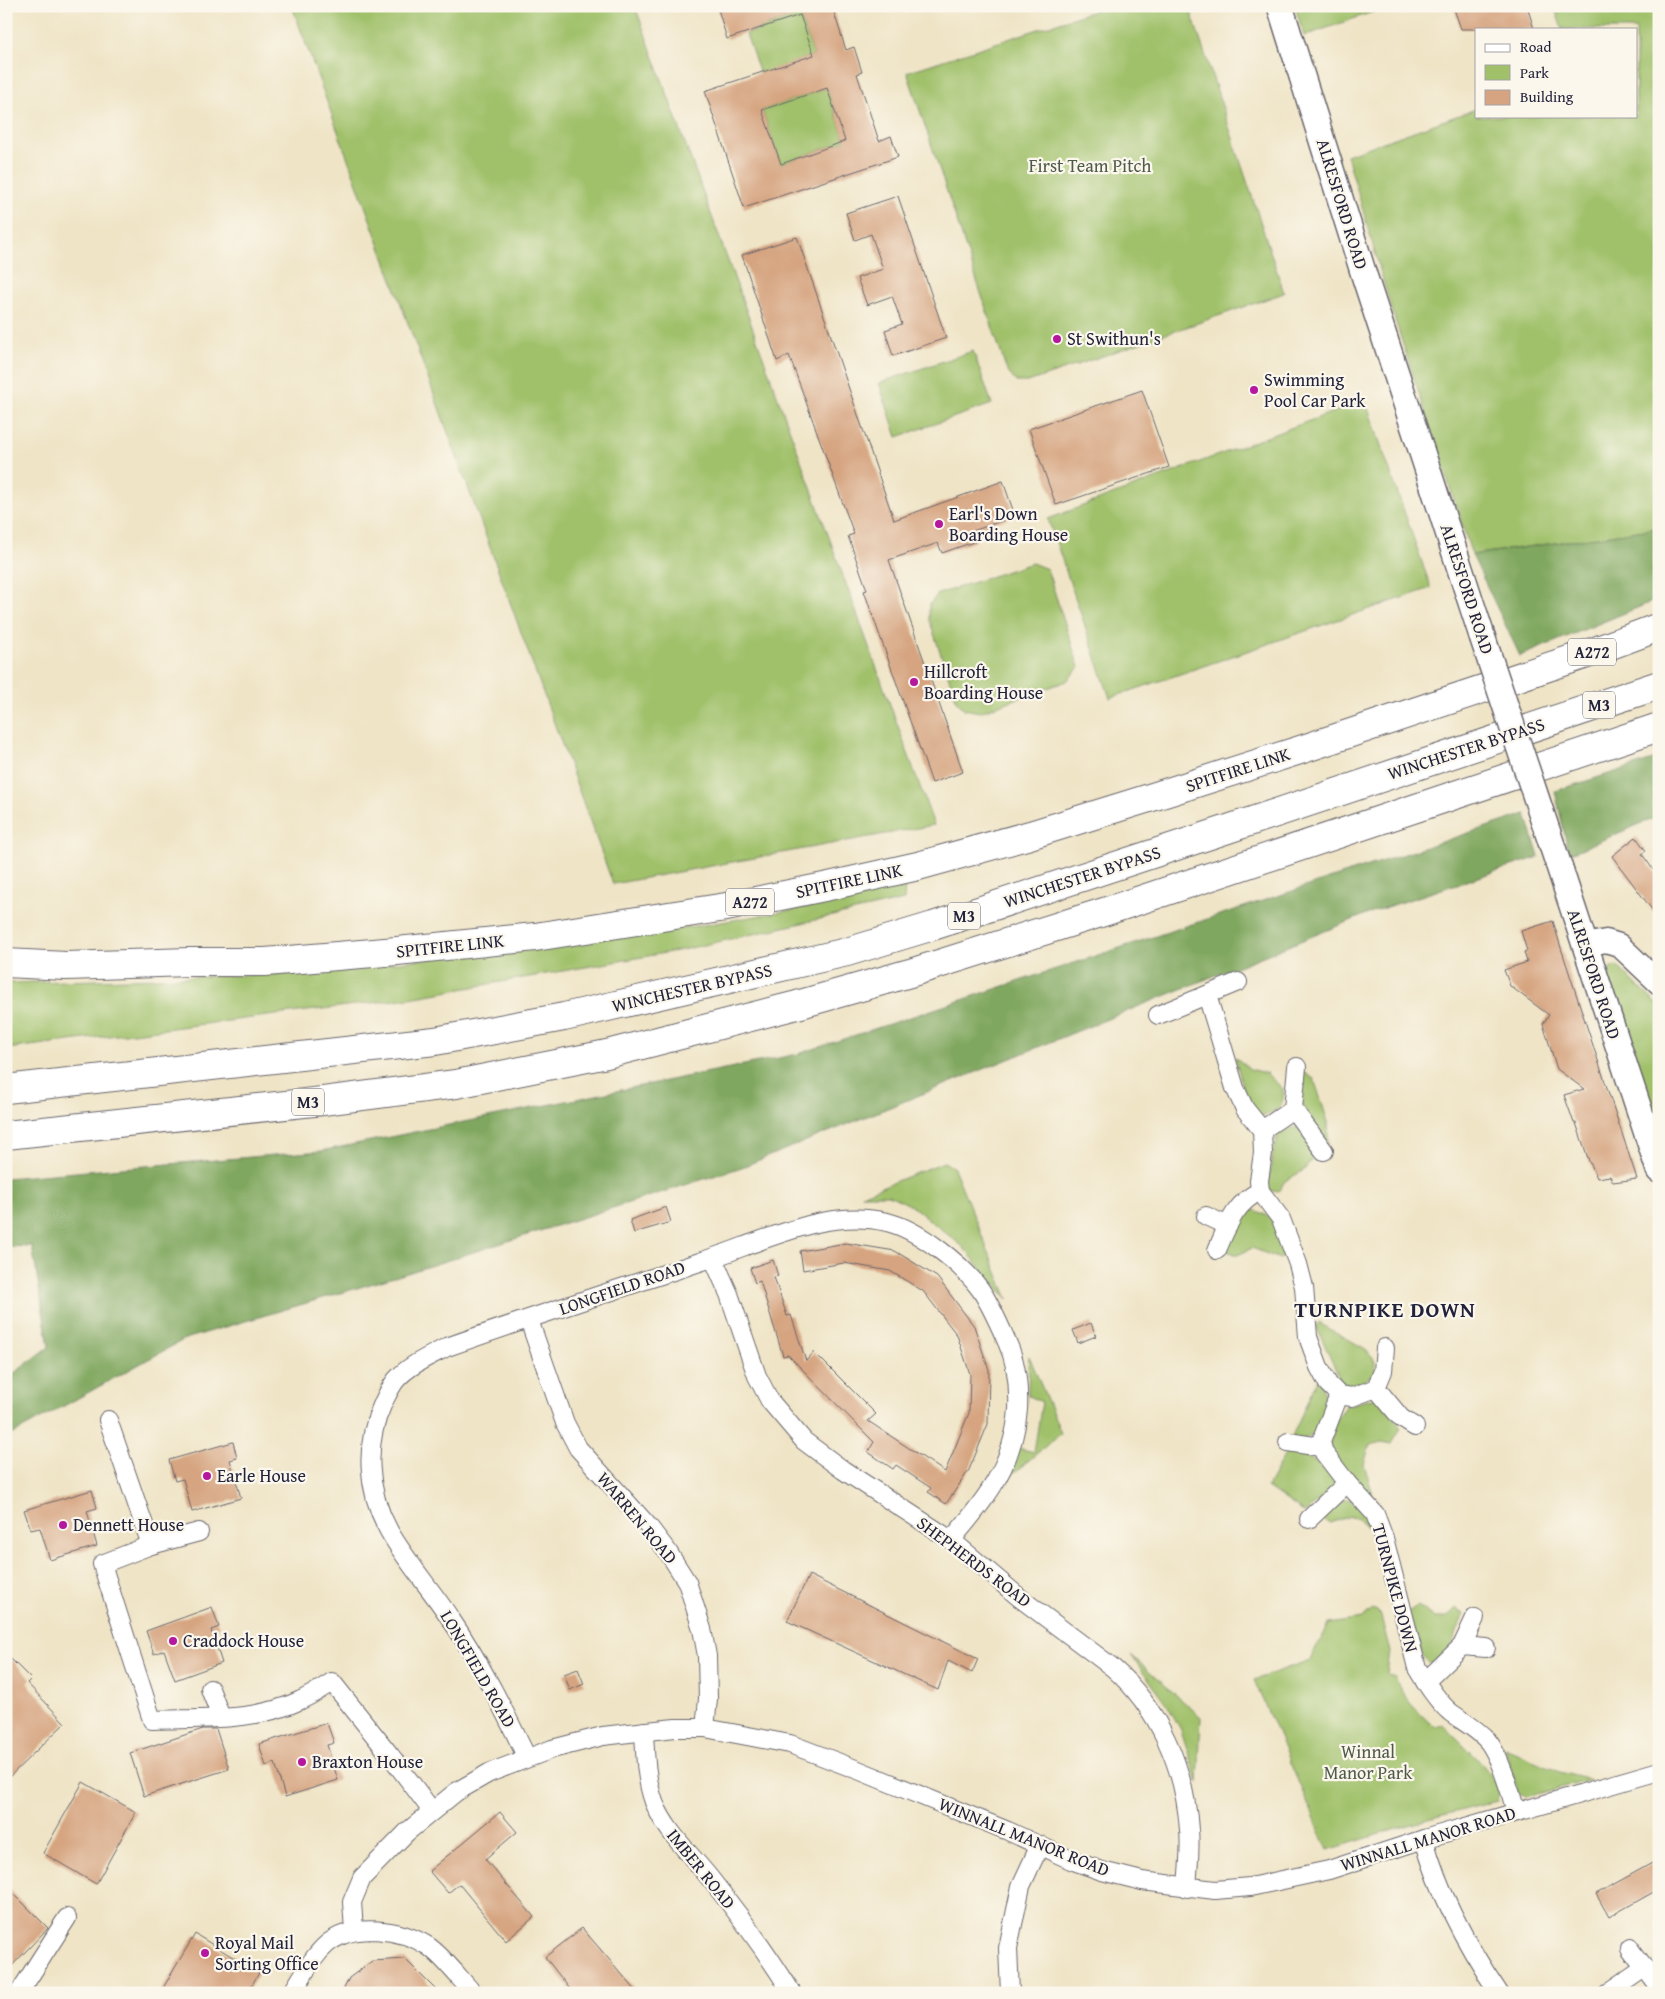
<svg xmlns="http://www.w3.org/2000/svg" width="1665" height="1999" font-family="'Gentium Book Plus',serif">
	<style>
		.green { fill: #a0c16a; stroke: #617252 }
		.forest { fill: #80a75e; stroke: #51644c }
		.building { fill: #d6a480; fill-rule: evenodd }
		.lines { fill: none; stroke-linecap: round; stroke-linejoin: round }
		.minor-casing { stroke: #6a666c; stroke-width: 20 }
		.tertiary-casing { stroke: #6a666c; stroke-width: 25 }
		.secondary-casing { stroke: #6a666c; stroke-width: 28 }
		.trunk-casing { stroke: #6a666c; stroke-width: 30 }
		.motorway-casing { stroke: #6a666c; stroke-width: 30 }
		.minor { stroke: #fff; stroke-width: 18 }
		.tertiary { stroke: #fff; stroke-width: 22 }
		.secondary { stroke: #fff; stroke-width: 25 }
		.trunk { stroke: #fff; stroke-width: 28 }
		.motorway { stroke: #fff; stroke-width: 28 }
		.secondary-bridge-casing { stroke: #6a666c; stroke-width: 28; stroke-linecap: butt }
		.secondary-bridge { stroke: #fff; stroke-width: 25 }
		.poi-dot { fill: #b5179e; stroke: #fbf7ec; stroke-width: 2 }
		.labels { text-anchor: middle; stroke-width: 4.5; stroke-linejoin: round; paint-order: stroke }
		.shield { fill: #fbf7ec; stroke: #636270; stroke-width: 1 }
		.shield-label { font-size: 16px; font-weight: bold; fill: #22223b }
		.park-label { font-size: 18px; fill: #4e5a4b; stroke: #fbf7ec }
		.street-label { font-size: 18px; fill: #22223b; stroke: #fbf7ec }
		.poi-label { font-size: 18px; fill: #22223b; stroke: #fbf7ec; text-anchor: start }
		.district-label { font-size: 22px; font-weight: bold; letter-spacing: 1px; fill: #22223b; stroke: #fbf7ec }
	</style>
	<rect width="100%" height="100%" fill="#fbf7ec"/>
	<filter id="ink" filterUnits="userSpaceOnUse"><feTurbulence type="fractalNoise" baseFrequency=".02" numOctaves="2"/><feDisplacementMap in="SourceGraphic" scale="10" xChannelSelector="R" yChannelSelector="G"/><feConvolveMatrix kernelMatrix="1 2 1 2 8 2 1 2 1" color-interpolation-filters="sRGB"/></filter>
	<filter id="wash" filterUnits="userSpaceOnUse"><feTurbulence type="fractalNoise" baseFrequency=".0096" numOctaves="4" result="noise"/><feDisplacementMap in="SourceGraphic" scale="20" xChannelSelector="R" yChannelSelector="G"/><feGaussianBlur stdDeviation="1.12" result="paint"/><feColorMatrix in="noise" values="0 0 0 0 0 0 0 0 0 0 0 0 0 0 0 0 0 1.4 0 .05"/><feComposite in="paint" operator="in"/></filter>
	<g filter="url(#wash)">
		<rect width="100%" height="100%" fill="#efe4c6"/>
		<g class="green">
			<polygon points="292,6 635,6 934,825 613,884"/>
			<polygon points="1109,6 1189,6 1284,293 1028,382 1016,382 1007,371 907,72"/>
			<polygon points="1295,6 1390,6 1304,36"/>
			<polygon points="1554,6 1659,6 1659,528 1472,555 1391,308 1347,155 1476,109 1476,116 1636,116 1636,29 1562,29"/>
			<polygon points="800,15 814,55 760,74 746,34"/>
			<polygon points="827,88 845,141 781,164 762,110"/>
			<polygon points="973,351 992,404 897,437 879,383"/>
			<polygon points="1365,400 1431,588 1110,698 1048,519"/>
			<polygon points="1032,563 1047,569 1079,667 1067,681 980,712 964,709 957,702 929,619 929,605 938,594"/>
			<polygon points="905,884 904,900 682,950 410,998 6,1049 6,983 310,973 704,925 849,900"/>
			<polygon points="1617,966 1659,1006 1659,1110 1654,1113 1608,977 1608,972 1612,967"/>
			<path d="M1235,1057L1250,1069L1266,1073L1283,1089C1285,1107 1277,1112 1260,1117L1248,1107Z"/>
			<polygon points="1301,1071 1314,1079 1328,1122 1328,1145 1308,1119 1298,1093"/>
			<polygon points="1297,1127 1313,1149 1313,1159 1304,1170 1285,1181 1278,1192 1267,1190 1273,1152 1279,1132"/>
			<polygon points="944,1162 954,1168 1008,1299 962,1246 912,1206 889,1195 861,1195"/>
			<path d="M1247,1209C1275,1212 1278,1231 1287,1253L1280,1259L1252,1248L1238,1255L1224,1250L1241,1211Z"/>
			<polygon points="1319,1323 1364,1348 1376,1362 1375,1373 1357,1386 1343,1386 1316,1326"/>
			<polygon points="1029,1356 1061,1433 1009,1477 1018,1448 1034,1452 1042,1402 1028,1396"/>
			<path d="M1318,1378C1330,1405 1330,1424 1303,1440L1292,1436Z"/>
			<polygon points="1379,1397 1401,1428 1392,1444 1381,1442 1370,1445 1364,1464 1377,1508 1328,1449 1336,1420 1345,1406"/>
			<path d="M1288,1449C1306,1458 1330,1464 1336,1485L1305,1513L1267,1487Z"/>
			<path d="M1351,1499L1362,1510L1371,1527H1367C1356,1512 1345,1518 1330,1523L1318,1518L1341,1500Z"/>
			<path d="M1417,1606L1435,1618H1446L1456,1608L1464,1614C1456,1633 1451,1657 1429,1663L1424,1658L1408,1612Z"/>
			<path d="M1374,1609L1381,1616L1390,1652L1387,1674L1395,1676C1402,1698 1417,1711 1434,1727L1443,1725C1456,1737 1495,1773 1498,1789C1499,1792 1498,1797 1497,1801L1429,1819L1328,1850L1254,1680L1310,1660L1329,1624L1362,1619Z"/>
			<polygon points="1131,1655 1201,1717 1198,1783 1181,1730 1168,1706"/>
			<polygon points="1505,1748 1560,1772 1591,1780 1525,1797 1518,1793"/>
		</g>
		<g class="forest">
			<polygon points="1659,528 1659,599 1520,656 1472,555"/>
			<polygon points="1659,758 1659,816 1569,854 1555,791"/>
			<polygon points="1526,814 1539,857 1372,912 742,1167 401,1275 185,1339 6,1438 6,1379 49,1347 32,1246 6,1247 6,1178 321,1151 798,1054"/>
		</g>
		<g id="blocks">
			<g class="building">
				<path d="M717,6H832L846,50L854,47L862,72L857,74L879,141L891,136L898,157L744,208L705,91L814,55L800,15L727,39ZM827,88L845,141L781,164L762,110Z"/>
				<polygon points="1453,6 1527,6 1534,29 1461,29"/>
				<polygon points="898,196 946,338 893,356 885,330 902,324 892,296 867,305 857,278 883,269 871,234 855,240 846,213"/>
				<polygon points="797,237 894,520 1003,481 1015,516 973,531 976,541 942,553 938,543 889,560 963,772 932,783 864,591 867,590 848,536 854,534 789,355 777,361 742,255"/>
				<polygon points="1142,390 1169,467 1056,505 1029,429"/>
				<polygon points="1636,837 1646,851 1642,854 1659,878 1659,919 1612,856"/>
				<polygon points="1553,921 1561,948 1637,1179 1613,1182 1610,1176 1597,1178 1591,1164 1590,1164 1576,1123 1574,1123 1564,1095 1584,1089 1557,1069 1543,1024 1549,1015 1510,986 1504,970 1527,962 1524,952 1527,951 1521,931"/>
				<polygon points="666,1207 671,1222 634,1233 630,1220"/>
				<polygon points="846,1243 895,1251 937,1277 974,1326 989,1370 988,1424 969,1470 946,1504 928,1492 931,1488 896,1465 893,1469 868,1452 874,1442 788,1355 783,1356 760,1281 755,1283 750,1268 773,1260 778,1276 774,1277 787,1316 791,1315 806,1361 814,1352 876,1414 868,1421 945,1472 969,1413 970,1374 957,1335 923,1291 890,1271 844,1263 803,1270 800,1251"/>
				<polygon points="1091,1323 1096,1336 1078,1343 1073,1330"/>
				<polygon points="233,1442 237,1458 230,1460 241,1498 192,1512 183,1479 175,1481 169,1460"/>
				<polygon points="92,1490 97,1508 87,1511 97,1546 50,1560 40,1528 31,1530 24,1510"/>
				<polygon points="809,1575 978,1659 972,1673 948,1661 938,1690 787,1621"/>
				<polygon points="212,1607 219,1627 211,1630 222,1663 175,1680 164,1650 154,1654 146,1631"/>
				<polygon points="6,1654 31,1679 27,1683 65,1723 6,1780"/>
				<polygon points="578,1669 584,1684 570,1690 564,1674"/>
				<polygon points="327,1723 334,1743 327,1745 338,1780 285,1797 275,1763 266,1766 259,1744"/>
				<polygon points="203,1729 216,1729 229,1769 144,1796 130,1753"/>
				<polygon points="83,1782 136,1812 96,1884 43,1853"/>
				<polygon points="500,1812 517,1832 485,1859 534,1917 506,1941 459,1884 448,1893 429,1871"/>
				<polygon points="1654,1862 1659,1871 1659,1889 1609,1917 1596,1894"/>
				<polygon points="6,1886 48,1928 6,1972"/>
				<polygon points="582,1928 638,1993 573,1993 545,1957"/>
				<polygon points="195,1934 259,1973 247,1993 160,1993"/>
				<polygon points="405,1959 439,1993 342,1993 349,1978 372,1961"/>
			</g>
		</g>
	</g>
	<g filter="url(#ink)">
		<use href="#blocks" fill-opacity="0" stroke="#6a666c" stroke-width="1"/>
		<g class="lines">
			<g class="minor-casing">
				<g id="minor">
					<path d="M1207,995L1235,1088L1245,1109L1262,1130L1263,1153L1259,1181L1260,1191L1281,1219L1298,1264L1304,1287L1308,1337L1319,1367L1328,1384L1339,1395L1321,1442L1324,1453L1347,1483L1375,1514L1384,1538L1417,1668C1426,1683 1437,1701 1450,1712C1462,1721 1476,1728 1487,1740C1499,1754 1511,1793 1516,1812"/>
					<polyline points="1158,1015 1238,982"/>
					<polyline points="1293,1109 1324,1151"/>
					<polyline points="1262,1130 1293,1109 1297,1067"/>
					<polyline points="1206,1216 1228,1226"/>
					<path d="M1217,1250C1228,1225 1234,1204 1260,1191"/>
					<path d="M713,1258L729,1294L757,1376L770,1401L804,1441L843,1470L951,1540L1020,1598L1112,1667C1159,1708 1185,1768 1189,1830C1191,1849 1188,1869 1187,1888"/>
					<polyline points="529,1320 565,1423 578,1448 649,1527 668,1552 687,1582 702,1629 707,1656 708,1699 705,1728"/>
					<polyline points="1376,1388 1401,1418 1415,1427"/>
					<polyline points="1339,1395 1352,1397 1376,1388 1383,1371 1385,1348"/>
					<polyline points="108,1420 151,1545"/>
					<polyline points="1288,1442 1321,1447"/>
					<polyline points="1309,1519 1347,1483"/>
					<path d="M199,1532L151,1545L102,1564L152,1720C201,1718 256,1722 301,1700C312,1695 322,1688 332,1682L390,1755L432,1811"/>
					<polyline points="1462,1646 1486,1648"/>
					<polyline points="1425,1682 1462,1646 1475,1618"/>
					<polyline points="210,1689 221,1717"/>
					<path d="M644,1731C645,1755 646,1780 654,1802C666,1833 693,1856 713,1882C741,1917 768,1954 792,1993"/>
					<path d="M527,1758C504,1710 480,1662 450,1618C431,1589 406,1561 389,1531C367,1491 364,1444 383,1403C387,1395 391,1386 396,1380C409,1365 430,1356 447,1347C523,1320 600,1295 676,1270C699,1262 722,1255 745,1246C790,1230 838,1210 887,1222C917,1229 961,1263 980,1289C991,1305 999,1324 1007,1342C1017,1363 1019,1386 1018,1409C1014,1464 986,1500 951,1540"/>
					<path d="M1424,1839C1439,1894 1467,1946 1499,1993"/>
					<polyline points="354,1930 352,1902 362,1878 407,1832 456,1792 489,1773 552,1749 603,1736 629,1733 675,1728 705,1728 790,1744 858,1770 1008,1831 1071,1860 1102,1871 1142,1881 1215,1890 1250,1887 1329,1870 1424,1839 1659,1771"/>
					<polyline points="1630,1948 1656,1983"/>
					<polyline points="19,1993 67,1918"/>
					<path d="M292,1993C303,1976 312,1957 327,1944C353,1922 401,1929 428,1946C445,1958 459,1978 473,1993"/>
					<polyline points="1010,1993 1008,1948 1021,1886 1040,1845"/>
					<polyline points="1608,1993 1644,1968"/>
				</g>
			</g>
			<g class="tertiary-casing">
				<polyline id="tertiary" points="1585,945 1606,941 1619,945 1659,983"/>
			</g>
			<g class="secondary-casing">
				<g id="secondary">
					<polyline points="1280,6 1364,275 1482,636"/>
					<polyline points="1558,863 1659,1170"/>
				</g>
			</g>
			<g class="trunk-casing">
				<polyline id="trunk" points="6,963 66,966 189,962 265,962 397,951 535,937 726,907 829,886 918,866 1030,835 1146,799 1300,750 1587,654 1659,627"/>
			</g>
			<g class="motorway-casing">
				<g id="motorway">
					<polyline points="6,1089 435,1041 564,1017 847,952 933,926 1219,832 1659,685"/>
					<polyline points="6,1135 323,1101 456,1084 607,1054 797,1005 910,973 1107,911 1659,727"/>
				</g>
			</g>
			<use href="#minor" class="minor"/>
			<use href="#tertiary" class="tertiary"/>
			<use href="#secondary" class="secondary"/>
			<use href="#trunk" class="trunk"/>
			<use href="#motorway" class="motorway"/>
			<g class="secondary-bridge-casing">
				<polyline id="secondary-bridge" points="1482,636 1558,863"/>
			</g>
			<use href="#secondary-bridge" class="secondary-bridge"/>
		</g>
	</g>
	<g class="poi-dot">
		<circle cx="1057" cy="339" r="5"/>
		<circle cx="1254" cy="390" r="5"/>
		<circle cx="939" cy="524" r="5"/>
		<circle cx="914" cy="682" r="5"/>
		<circle cx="207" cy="1476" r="5"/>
		<circle cx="63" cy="1525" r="5"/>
		<circle cx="173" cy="1641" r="5"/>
		<circle cx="302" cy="1762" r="5"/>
		<circle cx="205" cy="1953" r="5"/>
	</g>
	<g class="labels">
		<g class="shield">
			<rect x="1568" y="638.5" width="48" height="27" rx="4"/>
			<rect x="1583" y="691.5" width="32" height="27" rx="4"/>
			<rect x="726" y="888.5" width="48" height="27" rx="4"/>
			<rect x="948" y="902.5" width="32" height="27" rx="4"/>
			<rect x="292" y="1088.5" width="32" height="27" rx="4"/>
		</g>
		<g class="shield-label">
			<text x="1592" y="658">A272</text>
			<text x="1599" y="711">M3</text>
			<text x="750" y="908">A272</text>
			<text x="964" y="922">M3</text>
			<text x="308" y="1108">M3</text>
		</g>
		<g class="park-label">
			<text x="1090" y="172">First Team Pitch</text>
			<text x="1368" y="1758">Winnal<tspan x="1368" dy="21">Manor Park</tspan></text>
		</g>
		<g class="street-label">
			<text transform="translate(1342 204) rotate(73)" y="6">ALRESFORD ROAD</text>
			<text transform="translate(1467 589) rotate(72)" y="6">ALRESFORD ROAD</text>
			<text transform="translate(1466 749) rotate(-18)" y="6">WINCHESTER BYPASS</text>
			<text transform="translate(1238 770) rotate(-18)" y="6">SPITFIRE LINK</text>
			<text transform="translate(1082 877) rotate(-18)" y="6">WINCHESTER BYPASS</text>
			<text transform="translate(849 881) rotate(-12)" y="6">SPITFIRE LINK</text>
			<text transform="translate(450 946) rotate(-6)" y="6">SPITFIRE LINK</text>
			<text transform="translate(1594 974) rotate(72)" y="6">ALRESFORD ROAD</text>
			<text transform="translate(692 988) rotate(-13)" y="6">WINCHESTER BYPASS</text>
			<text transform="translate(622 1288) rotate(-19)" y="6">LONGFIELD ROAD</text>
			<text transform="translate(637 1518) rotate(50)" y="6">WARREN ROAD</text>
			<text transform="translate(974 1562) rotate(37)" y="6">SHEPHERDS ROAD</text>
			<text transform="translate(1395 1588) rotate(75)" y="6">TURNPIKE DOWN</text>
			<text transform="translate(478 1669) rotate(60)" y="6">LONGFIELD ROAD</text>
			<text transform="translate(1024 1837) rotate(22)" y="6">WINNALL MANOR ROAD</text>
			<text transform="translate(1428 1839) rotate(-17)" y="6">WINNALL MANOR ROAD</text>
			<text transform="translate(701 1869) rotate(51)" y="6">IMBER ROAD</text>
		</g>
		<g class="poi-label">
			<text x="1067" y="345">St Swithun's</text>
			<text x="1264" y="386">Swimming<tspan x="1264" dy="21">Pool Car Park</tspan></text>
			<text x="949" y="520">Earl's Down<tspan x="949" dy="21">Boarding House</tspan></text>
			<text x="924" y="678">Hillcroft<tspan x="924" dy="21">Boarding House</tspan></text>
			<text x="217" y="1482">Earle House</text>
			<text x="73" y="1531">Dennett House</text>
			<text x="183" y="1647">Craddock House</text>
			<text x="312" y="1768">Braxton House</text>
			<text x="215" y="1949">Royal Mail<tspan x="215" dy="21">Sorting Office</tspan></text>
		</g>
		<g class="district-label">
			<text x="1385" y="1317">TURNPIKE DOWN</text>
		</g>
	</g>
	<rect width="1665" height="1999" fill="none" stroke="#fbf7ec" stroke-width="25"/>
	<rect x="1475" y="28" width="162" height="90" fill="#fbf7ec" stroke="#a4a2a5"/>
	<rect x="1485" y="44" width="25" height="8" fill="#ffffff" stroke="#a4a2a5"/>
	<text x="1520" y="52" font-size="15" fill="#22223b">Road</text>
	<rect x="1485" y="65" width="25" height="15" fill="#a0c16a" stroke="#a4a2a5"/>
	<text x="1520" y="78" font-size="15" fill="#22223b">Park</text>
	<rect x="1485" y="90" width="25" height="15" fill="#d6a480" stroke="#a4a2a5"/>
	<text x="1520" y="102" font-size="15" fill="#22223b">Building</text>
</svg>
